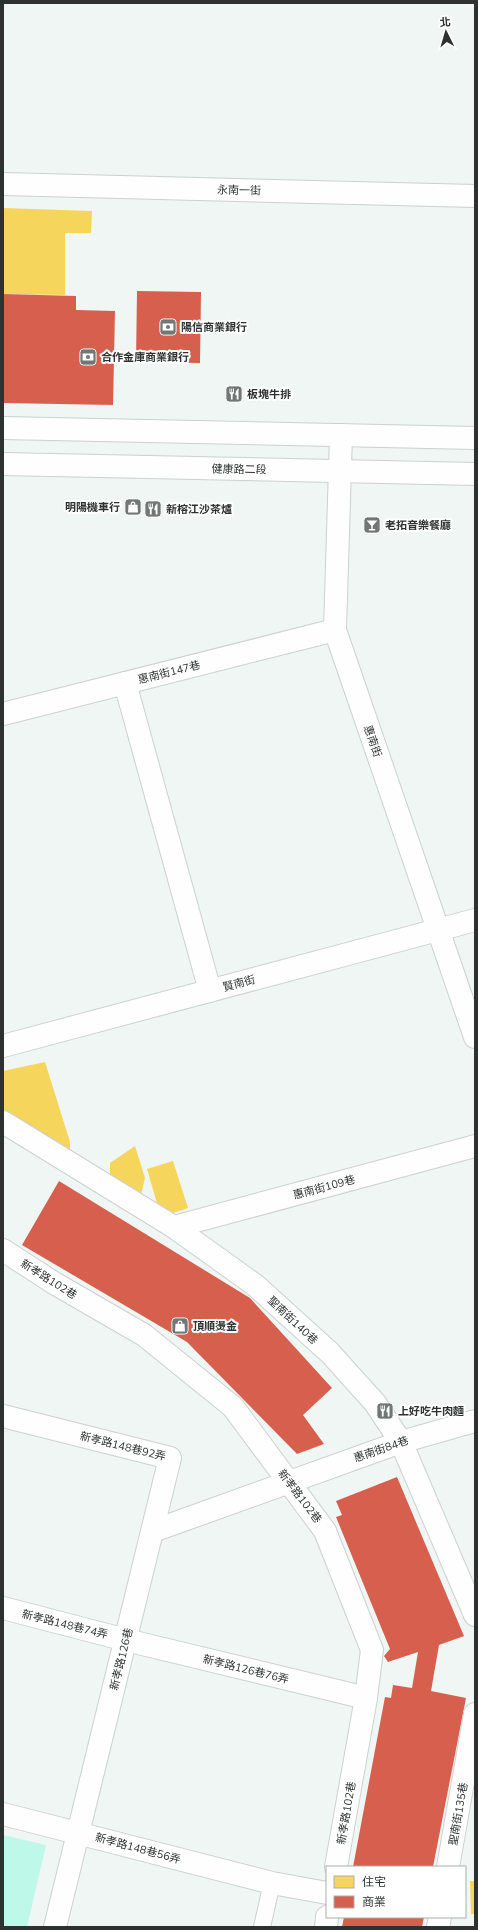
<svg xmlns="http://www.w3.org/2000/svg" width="478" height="1930" font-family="'Nunito Sans','Noto Sans TC',sans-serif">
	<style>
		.green { fill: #bdf8e8 }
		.homes { fill: #f6d55c }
		.shops { fill: #d6604d }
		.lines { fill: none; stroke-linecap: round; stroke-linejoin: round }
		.lane-casing { stroke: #ccd1d0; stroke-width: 18 }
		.street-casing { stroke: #ccd1d0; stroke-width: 24 }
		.secondary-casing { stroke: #ccd1d0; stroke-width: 24 }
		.lane { stroke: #fdfefd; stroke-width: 16 }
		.street { stroke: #fdfefd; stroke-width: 22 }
		.secondary { stroke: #fdfefd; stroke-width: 22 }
		.labels { text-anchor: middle; stroke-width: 4; stroke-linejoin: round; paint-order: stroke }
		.street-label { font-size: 11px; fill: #2d3230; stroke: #fff }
		.poi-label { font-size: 11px; font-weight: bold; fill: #2d3230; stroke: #fff; text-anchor: start }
	</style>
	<rect width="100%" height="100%" fill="#f0f6f4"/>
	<polygon class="green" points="3,1835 46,1845 27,1927 3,1927"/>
	<g class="homes">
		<polygon points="3,208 92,211 91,233 65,233 65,295 3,294"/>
		<polygon points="45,1062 70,1142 70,1151 3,1109 3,1071"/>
		<polygon points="135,1146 145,1178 141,1195 110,1180 110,1163"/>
		<polygon points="173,1161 188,1208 161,1217 147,1169"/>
		<polygon points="470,1881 475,1881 475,1914 471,1914"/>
	</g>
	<g class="shops">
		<polygon points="137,291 201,292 200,363 136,362"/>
		<polygon points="3,294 76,296 76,310 115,311 113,405 3,403"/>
		<polygon points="59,1181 250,1298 332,1388 303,1415 324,1444 297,1454 187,1342 22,1245"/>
		<polygon points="397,1477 464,1636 439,1645 431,1691 466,1698 433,1867 353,1867 385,1697 391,1698 393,1685 412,1688 418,1652 388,1662 384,1656 390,1649 336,1517 342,1515 336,1501"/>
		<polygon points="344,1917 424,1917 422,1927 342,1927"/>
	</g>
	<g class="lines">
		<g class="lane-casing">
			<polyline id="lane" points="262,1927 272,1883"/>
		</g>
		<g class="street-casing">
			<g id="street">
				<polyline points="3,184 475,196"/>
				<polyline points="341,435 335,630 475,1037"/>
				<polyline points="125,683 210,991"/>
				<polyline points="3,714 335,630"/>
				<polyline points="3,1046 475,920"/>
				<polyline points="3,1122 174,1227 255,1285 330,1353 375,1403 401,1442 475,1615"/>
				<polyline points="174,1227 475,1146"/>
				<polyline points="3,1250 54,1283 144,1335 233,1407 325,1531 372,1650 366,1698 336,1867"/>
				<polyline points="3,1416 170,1458 55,1927"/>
				<polyline points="153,1531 401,1442 475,1421"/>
				<polyline points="3,1608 126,1640 366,1698"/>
				<polyline points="3,1814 272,1883 327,1893"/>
				<polyline points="448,1867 475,1714"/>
				<polyline points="326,1927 327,1917"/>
				<polyline points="438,1927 440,1917"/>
			</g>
		</g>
		<g class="secondary-casing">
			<g id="secondary">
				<polyline points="3,428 475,438"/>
				<polyline points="3,464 475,474"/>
			</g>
		</g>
		<use href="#lane" class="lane"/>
		<use href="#street" class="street"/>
		<use href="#secondary" class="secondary"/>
	</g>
	<defs>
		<g id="bank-square" transform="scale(0.9)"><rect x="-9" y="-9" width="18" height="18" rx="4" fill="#717775" stroke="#fff"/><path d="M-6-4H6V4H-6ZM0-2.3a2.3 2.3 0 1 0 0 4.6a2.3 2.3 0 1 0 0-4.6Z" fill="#fff"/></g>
		<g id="restaurant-square" transform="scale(0.9)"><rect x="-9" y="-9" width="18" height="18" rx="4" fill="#717775" stroke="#fff"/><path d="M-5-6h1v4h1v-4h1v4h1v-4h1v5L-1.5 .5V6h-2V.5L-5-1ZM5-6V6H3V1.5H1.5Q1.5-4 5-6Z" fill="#fff"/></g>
		<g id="shop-square" transform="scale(0.9)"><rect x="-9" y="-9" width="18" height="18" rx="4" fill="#717775" stroke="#fff"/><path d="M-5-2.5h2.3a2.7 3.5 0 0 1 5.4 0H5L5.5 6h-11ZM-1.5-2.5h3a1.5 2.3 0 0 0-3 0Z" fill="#fff"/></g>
		<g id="bar-square" transform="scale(0.9)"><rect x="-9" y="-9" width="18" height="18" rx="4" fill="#717775" stroke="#fff"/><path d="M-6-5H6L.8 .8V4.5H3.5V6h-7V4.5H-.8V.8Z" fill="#fff"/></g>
	</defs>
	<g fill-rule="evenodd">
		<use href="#bank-square" x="168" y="327"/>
		<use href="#bank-square" x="88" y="357"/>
		<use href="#restaurant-square" x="234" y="394"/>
		<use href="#shop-square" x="133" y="507"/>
		<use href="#restaurant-square" x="153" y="509"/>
		<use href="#bar-square" x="372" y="525"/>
		<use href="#shop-square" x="180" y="1326"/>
		<use href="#restaurant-square" x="385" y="1411"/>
	</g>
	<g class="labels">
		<g class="street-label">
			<text transform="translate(239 190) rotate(1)" y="4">永南一街</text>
			<text transform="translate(239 469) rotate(1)" y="4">健康路二段</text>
			<text transform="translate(169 672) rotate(-14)" y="4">惠南街147巷</text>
			<text transform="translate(373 741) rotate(71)" y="4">惠南街</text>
			<text transform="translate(239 983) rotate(-15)" y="4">賢南街</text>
			<text transform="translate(324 1187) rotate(-15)" y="4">惠南街109巷</text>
			<text transform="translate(49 1279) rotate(32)" y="4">新孝路102巷</text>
			<text transform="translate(293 1320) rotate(43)" y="4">聖南街140巷</text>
			<text transform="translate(123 1446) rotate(14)" y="4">新孝路148巷92弄</text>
			<text transform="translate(381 1449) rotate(-19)" y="4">惠南街84巷</text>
			<text transform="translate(300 1496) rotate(53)" y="4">新孝路102巷</text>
			<text transform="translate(65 1624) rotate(14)" y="4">新孝路148巷74弄</text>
			<text transform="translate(121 1659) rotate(-76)" y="4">新孝路126巷</text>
			<text transform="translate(246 1669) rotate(14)" y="4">新孝路126巷76弄</text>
			<text transform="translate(346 1813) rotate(-80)" y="4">新孝路102巷</text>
			<text transform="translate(458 1814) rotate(-80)" y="4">聖南街135巷</text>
			<text transform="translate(138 1848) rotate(15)" y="4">新孝路148巷56弄</text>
		</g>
		<g class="poi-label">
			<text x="181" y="331">陽信商業銀行</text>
			<text x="101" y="361">合作金庫商業銀行</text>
			<text x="247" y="398">板塊牛排</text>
			<text x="120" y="511" text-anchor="end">明陽機車行</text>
			<text x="166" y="513">新榕江沙茶爐</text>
			<text x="385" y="529">老拓音樂餐廳</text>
			<text x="193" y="1330">頂順燙金</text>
			<text x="398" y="1415">上好吃牛肉麵</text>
		</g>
	</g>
	<rect width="478" height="1930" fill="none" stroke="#2d3230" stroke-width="8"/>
	<rect x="326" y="1866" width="140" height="52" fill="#ffffff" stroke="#abadac"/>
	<rect x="334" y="1876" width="20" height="12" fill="#f6d55c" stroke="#abadac"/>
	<text x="362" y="1886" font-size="12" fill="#2d3230">住宅</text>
	<rect x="334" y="1896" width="20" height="12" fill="#d6604d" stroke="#abadac"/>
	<text x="362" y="1906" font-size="12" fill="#2d3230">商業</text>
	<g transform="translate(446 32) rotate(355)" stroke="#ffffff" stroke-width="3" paint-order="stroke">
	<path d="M0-3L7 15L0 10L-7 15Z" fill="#2d3230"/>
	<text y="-6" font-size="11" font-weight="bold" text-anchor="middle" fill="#2d3230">北</text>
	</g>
</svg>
